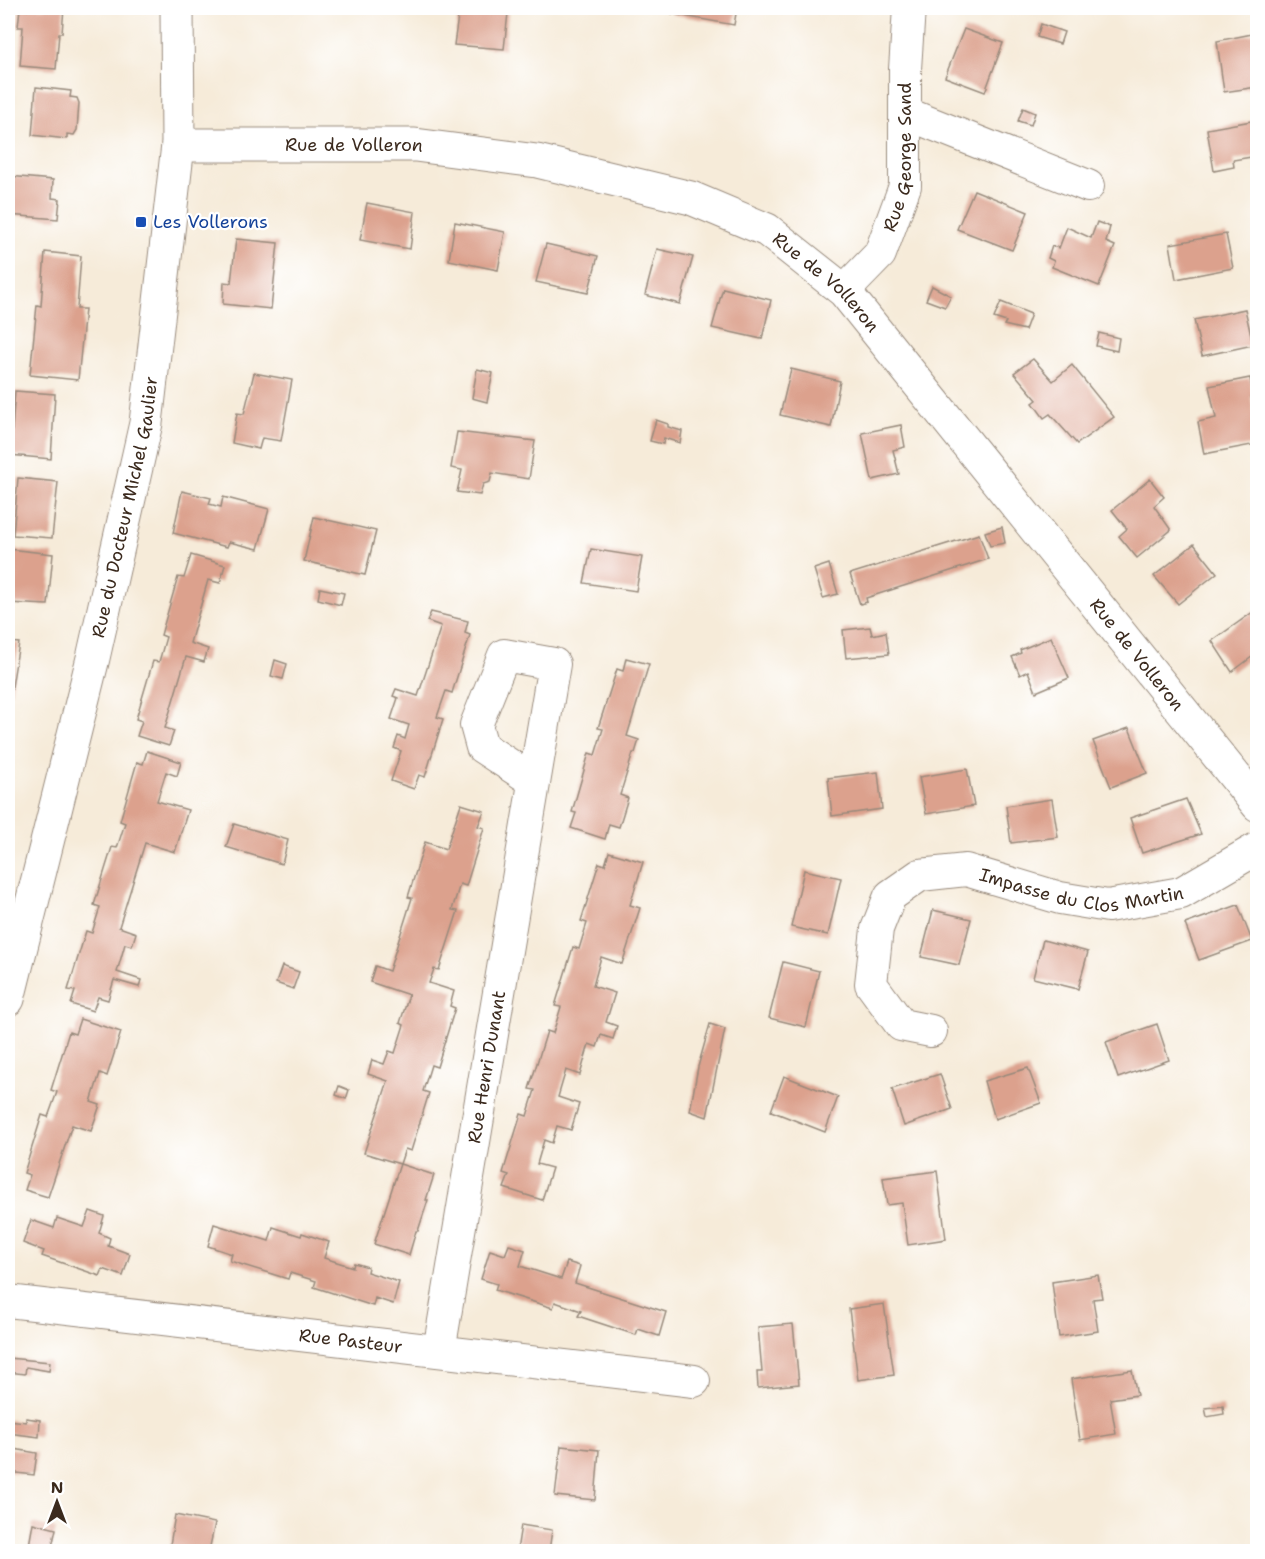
<svg xmlns="http://www.w3.org/2000/svg" width="1265" height="1559" font-family="'Shantell Sans',sans-serif">
	<style>
		.building { fill: #dca18d }
		.lines { fill: none; stroke-linecap: round; stroke-linejoin: round }
		.minor-casing { stroke: #988a7c; stroke-width: 34 }
		.tertiary-casing { stroke: #988a7c; stroke-width: 35 }
		.minor { stroke: #fff; stroke-width: 32 }
		.tertiary { stroke: #fff; stroke-width: 33 }
		.transit-dot { fill: #1a4fb4; stroke: #fff; stroke-width: 2 }
		.labels { text-anchor: middle; stroke-width: 4.5; stroke-linejoin: round; paint-order: stroke }
		.street-label { font-size: 18px; fill: #3b2a1e; stroke: #fff }
		.transit-label { font-size: 18px; fill: #164399; stroke: #fff; text-anchor: start }
	</style>
	<rect width="100%" height="100%" fill="#fff"/>
	<filter id="ink" filterUnits="userSpaceOnUse"><feTurbulence type="fractalNoise" baseFrequency=".0167" numOctaves="2"/><feDisplacementMap in="SourceGraphic" scale="12" xChannelSelector="R" yChannelSelector="G"/><feConvolveMatrix kernelMatrix="1 2 1 2 8 2 1 2 1" color-interpolation-filters="sRGB"/></filter>
	<filter id="wash" filterUnits="userSpaceOnUse"><feTurbulence type="fractalNoise" baseFrequency=".008" numOctaves="4" result="noise"/><feDisplacementMap in="SourceGraphic" scale="24" xChannelSelector="R" yChannelSelector="G"/><feGaussianBlur stdDeviation="1.35" result="paint"/><feColorMatrix in="noise" values="0 0 0 0 0 0 0 0 0 0 0 0 0 0 0 0 0 1.4 0 .05"/><feComposite in="paint" operator="in"/></filter>
	<g filter="url(#wash)">
		<rect width="100%" height="100%" fill="#f6ebd9"/>
		<g id="blocks">
			<g class="building">
				<polygon points="20,8 64,8 62,33 59,33 56,69 20,66 23,27 18,27"/>
				<polygon points="673,8 737,8 734,25 672,14"/>
				<polygon points="459,9 508,13 504,49 454,45"/>
				<polygon points="1041,24 1064,32 1060,44 1037,37"/>
				<polygon points="964,29 1003,43 985,92 945,77"/>
				<polygon points="1257,33 1257,87 1224,92 1217,41"/>
				<polygon points="36,87 71,91 70,97 77,98 79,103 77,130 74,135 67,134 67,139 32,135"/>
				<polygon points="1023,108 1035,113 1031,125 1018,121"/>
				<polygon points="1257,120 1257,156 1233,160 1234,167 1214,171 1207,129"/>
				<polygon points="8,176 53,180 52,198 60,199 58,219 8,215"/>
				<polygon points="974,190 1028,212 1012,250 957,229"/>
				<polygon points="367,203 415,212 410,249 360,240"/>
				<polygon points="455,222 505,232 498,270 449,260"/>
				<polygon points="1097,222 1110,227 1106,242 1115,246 1099,286 1052,267 1054,261 1048,258 1052,246 1059,248 1067,227 1091,238"/>
				<polygon points="1226,234 1233,268 1176,279 1170,244"/>
				<polygon points="236,239 278,243 271,309 223,304 224,282 231,283"/>
				<polygon points="546,244 598,256 588,293 536,282"/>
				<polygon points="657,249 693,257 680,304 645,295"/>
				<polygon points="45,252 81,256 77,309 85,309 78,380 30,375 37,305 41,306"/>
				<polygon points="932,286 951,296 945,307 926,300"/>
				<polygon points="723,288 771,300 762,339 712,328"/>
				<polygon points="1001,302 1031,314 1025,330 1004,325 1006,322 994,318"/>
				<polygon points="1245,309 1253,345 1202,356 1194,320"/>
				<polygon points="1099,333 1119,338 1117,351 1096,346"/>
				<polygon points="1033,359 1053,381 1072,365 1114,417 1077,444 1050,414 1044,418 1033,403 1037,400 1014,373"/>
				<polygon points="477,369 493,373 487,402 472,398"/>
				<polygon points="791,369 840,381 831,427 780,415"/>
				<polygon points="254,373 292,380 281,441 262,438 259,449 232,443 237,413 244,414"/>
				<polygon points="1250,378 1253,395 1251,396 1257,431 1257,444 1204,454 1198,422 1216,418 1209,386"/>
				<polygon points="15,391 55,394 51,459 10,455"/>
				<polygon points="656,420 668,424 668,427 682,431 680,443 664,438 663,444 650,441"/>
				<polygon points="901,425 905,447 893,450 899,474 872,480 862,433"/>
				<polygon points="457,432 535,441 529,479 492,473 490,482 483,484 480,495 457,492 462,470 451,468"/>
				<polygon points="18,478 58,482 52,538 13,535"/>
				<polygon points="1150,479 1164,497 1154,506 1171,530 1137,558 1119,536 1127,529 1112,510"/>
				<polygon points="182,491 211,498 209,504 221,507 223,497 269,509 258,549 229,542 227,547 173,533"/>
				<polygon points="314,517 376,531 365,575 304,561"/>
				<polygon points="1002,527 1005,543 990,546 985,532"/>
				<polygon points="979,534 988,559 866,598 867,602 860,604 850,574"/>
				<polygon points="1194,544 1217,573 1178,604 1154,576"/>
				<polygon points="8,549 53,554 48,605 8,603"/>
				<polygon points="591,549 642,557 636,591 584,583"/>
				<polygon points="191,555 225,565 220,583 208,580 190,643 208,649 204,662 186,657 165,728 174,731 169,746 137,736 142,721 136,719 153,661 159,662 166,637 161,635 178,577 184,578"/>
				<polygon points="829,564 838,594 823,598 814,569"/>
				<polygon points="320,588 344,593 341,605 318,599"/>
				<polygon points="431,612 468,621 465,633 470,635 452,693 446,691 437,717 443,719 425,777 419,775 414,789 391,781 401,751 394,748 398,736 405,739 409,725 391,719 398,698 393,696 396,689 418,696 441,626 427,621"/>
				<polygon points="1253,612 1257,617 1257,653 1232,672 1212,641"/>
				<polygon points="870,627 872,635 886,632 889,654 846,658 843,630"/>
				<polygon points="1051,637 1069,678 1036,692 1028,671 1020,675 1012,657 1021,653 1020,650"/>
				<polygon points="8,642 19,643 11,693 8,692"/>
				<polygon points="626,658 649,664 627,736 639,740 635,753 633,753 620,795 628,798 619,827 609,824 605,839 571,828 576,813 572,812 589,753 595,755 603,729 598,728 617,669 623,671"/>
				<polygon points="275,660 287,664 283,679 271,676"/>
				<polygon points="1129,728 1147,773 1111,787 1093,741"/>
				<polygon points="147,751 181,762 177,776 166,772 157,801 188,810 175,852 145,843 119,927 136,933 132,946 125,944 117,972 141,980 139,987 114,980 108,1000 98,997 93,1011 71,1004 75,991 68,990 86,931 92,933 100,907 94,905 112,847 117,848 125,823 120,821 137,762 143,764"/>
				<polygon points="967,769 974,806 926,814 919,777"/>
				<polygon points="878,772 882,809 832,816 828,778"/>
				<polygon points="1052,799 1058,837 1011,843 1006,806"/>
				<polygon points="1186,799 1201,834 1142,853 1130,818"/>
				<polygon points="461,804 484,811 478,826 484,828 466,886 460,884 452,910 458,911 439,970 434,969 429,983 454,991 450,1006 455,1008 437,1067 431,1065 423,1091 429,1093 411,1151 405,1149 400,1164 364,1153 388,1081 368,1074 372,1060 384,1064 389,1051 395,1053 404,1025 400,1023 409,995 370,982 375,966 389,971 412,898 408,897 425,842 446,849"/>
				<polygon points="234,824 288,840 282,864 226,847"/>
				<polygon points="609,852 643,862 630,905 640,908 622,964 601,957 593,986 615,993 606,1022 617,1026 613,1039 601,1035 597,1047 589,1044 580,1075 566,1070 558,1097 579,1104 571,1130 557,1126 552,1143 544,1140 537,1164 552,1168 542,1200 504,1188 509,1175 503,1173 521,1114 527,1116 535,1090 529,1089 547,1031 553,1033 561,1007 555,1006 573,947 579,949 587,923 581,921 599,863 605,865"/>
				<polygon points="804,870 841,878 828,935 791,927"/>
				<polygon points="1238,905 1252,941 1199,960 1185,924"/>
				<polygon points="933,910 971,919 959,965 921,957"/>
				<polygon points="1043,940 1088,952 1078,989 1033,978"/>
				<polygon points="783,962 819,971 806,1027 769,1018"/>
				<polygon points="282,966 299,972 293,989 276,983"/>
				<polygon points="80,1019 121,1032 107,1076 100,1073 91,1102 100,1105 91,1131 72,1125 48,1197 25,1190 30,1175 24,1173 42,1115 48,1117 57,1092 51,1090 69,1032 75,1034"/>
				<polygon points="710,1024 725,1029 707,1117 690,1111 698,1067"/>
				<polygon points="1157,1024 1169,1060 1118,1078 1106,1042"/>
				<polygon points="1028,1068 1041,1103 995,1119 984,1081"/>
				<polygon points="940,1074 952,1109 904,1126 892,1089"/>
				<polygon points="784,1076 838,1097 825,1132 771,1111"/>
				<polygon points="339,1086 349,1090 346,1099 336,1095"/>
				<polygon points="400,1164 434,1175 426,1200 428,1200 418,1231 416,1231 409,1255 374,1244"/>
				<polygon points="937,1171 946,1239 908,1245 902,1203 887,1205 883,1178"/>
				<polygon points="90,1211 104,1216 99,1233 110,1238 108,1246 130,1254 123,1276 103,1269 100,1276 42,1256 44,1251 23,1243 31,1220 54,1228 57,1218 84,1227"/>
				<polygon points="214,1224 269,1241 273,1227 301,1236 302,1233 329,1242 324,1258 353,1267 354,1263 368,1267 367,1272 399,1282 393,1304 375,1298 373,1306 314,1287 316,1281 290,1273 288,1279 230,1261 232,1254 208,1246"/>
				<polygon points="509,1245 525,1250 520,1266 561,1279 567,1262 580,1266 575,1283 666,1312 659,1336 638,1329 636,1335 578,1316 581,1311 555,1302 553,1308 495,1290 497,1284 481,1279 490,1250 505,1255"/>
				<polygon points="1098,1275 1102,1298 1093,1299 1098,1331 1059,1337 1052,1282"/>
				<polygon points="884,1304 894,1375 858,1380 849,1309"/>
				<polygon points="793,1324 799,1384 758,1388 757,1372 762,1372 758,1327"/>
				<polygon points="8,1358 50,1362 49,1371 26,1367 25,1374 8,1372"/>
				<polygon points="1132,1370 1137,1395 1110,1399 1116,1434 1080,1440 1071,1379"/>
				<polygon points="1223,1406 1224,1414 1207,1417 1205,1408"/>
				<polygon points="26,1418 40,1420 39,1437 8,1433 8,1420 26,1422"/>
				<polygon points="561,1446 599,1450 595,1500 555,1496"/>
				<polygon points="8,1448 37,1453 34,1475 8,1472"/>
				<polygon points="175,1515 215,1523 209,1551 169,1551"/>
				<polygon points="33,1523 56,1529 51,1551 28,1551"/>
				<polygon points="521,1525 552,1530 549,1551 517,1551"/>
			</g>
		</g>
	</g>
	<g filter="url(#ink)">
		<use href="#blocks" fill-opacity="0" stroke="#988a7c" stroke-width="1.5"/>
		<g class="lines">
			<g class="minor-casing">
				<g id="minor">
					<polyline points="905,113 1088,186"/>
					<path id="s1" d="M844,291L880,254L905,186V69L909,8"/>
					<path id="s2" d="M931,1031L901,1025L871,984L877,929L890,896L920,875L966,870L1060,898L1108,906L1181,893L1258,848"/>
					<path id="s3" d="M8,1301L694,1381"/>
					<path id="s4" d="M439,1351L554,664L504,655L476,725L482,747L534,781"/>
				</g>
			</g>
			<g class="tertiary-casing">
				<g id="tertiary">
					<path id="s5" d="M178,145H415L537,161L691,198L767,230L844,291L1258,805"/>
					<path id="s6" d="M8,999L93,658L146,423L178,145L177,8"/>
				</g>
			</g>
			<use href="#minor" class="minor"/>
			<use href="#tertiary" class="tertiary"/>
		</g>
	</g>
	<rect class="transit-dot" x="135" y="216" width="12" height="12" rx="3"/>
	<g class="labels">
		<g class="street-label">
			<text dy="6" stroke="none"><textPath href="#s5" startOffset="176">Rue de Volleron</textPath></text>
			<text dy="6" stroke="none"><textPath href="#s1" startOffset="152">Rue George Sand</textPath></text>
			<text dy="6" stroke="none"><textPath href="#s5" startOffset="680">Rue de Volleron</textPath></text>
			<text dy="6" stroke="none"><textPath href="#s6" startOffset="506">Rue du Docteur Michel Gaulier</textPath></text>
			<text dy="6" stroke="none"><textPath href="#s5" startOffset="1166">Rue de Volleron</textPath></text>
			<text dy="6" stroke="none"><textPath href="#s2" startOffset="374">Impasse du Clos Martin</textPath></text>
			<text dy="6" stroke="none"><textPath href="#s4" startOffset="288">Rue Henri Dunant</textPath></text>
			<text dy="6" stroke="none"><textPath href="#s3" startOffset="345">Rue Pasteur</textPath></text>
		</g>
		<g class="transit-label">
			<text x="153" y="228">Les Vollerons</text>
		</g>
	</g>
	<rect width="1265" height="1559" fill="none" stroke="#fff" stroke-width="30"/>
	<g transform="translate(57 1502)" stroke="#ffffff" stroke-width="4.5" paint-order="stroke">
	<path d="M0-4.5L10 22L0 15L-10 22Z" fill="#3b2a1e"/>
	<text y="-9" font-size="16" font-weight="bold" text-anchor="middle" fill="#3b2a1e">N</text>
	</g>
</svg>
